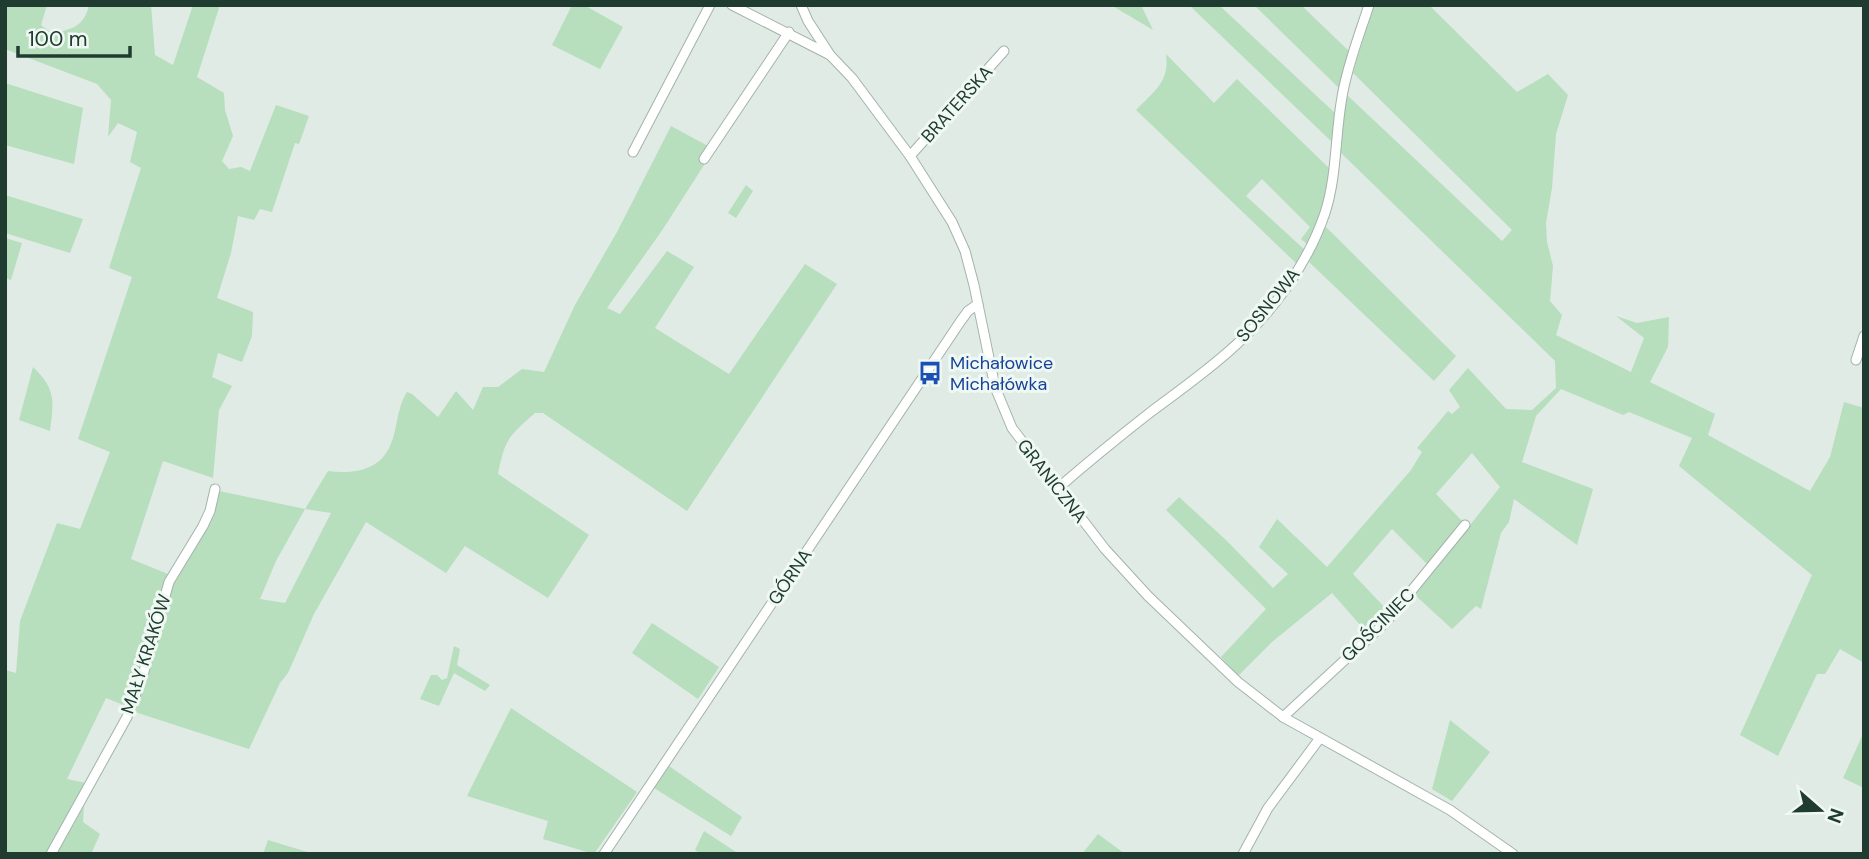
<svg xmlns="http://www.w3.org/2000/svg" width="1869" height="859" font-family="'DM Sans',sans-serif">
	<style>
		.green { fill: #b7debd; fill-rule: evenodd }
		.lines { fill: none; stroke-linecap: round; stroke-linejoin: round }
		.minor-casing { stroke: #a3b3ab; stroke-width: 11 }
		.minor { stroke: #fff; stroke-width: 9 }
		.labels { text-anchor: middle; stroke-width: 6; stroke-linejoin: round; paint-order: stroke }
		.street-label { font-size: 18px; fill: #203c31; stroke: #f0f8f3 }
		.transit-label { font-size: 18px; fill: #164399; stroke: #f0f8f3; text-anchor: start }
	</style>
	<rect width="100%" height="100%" fill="#e0ebe5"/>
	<g class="green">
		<path d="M5,5H47L41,25L51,33C71,30 84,27 89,5H151L155,55L173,65L193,5H220L197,77L224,93L225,110L233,136L222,161L229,169L241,167L250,171L276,105L309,116L299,144L295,143L272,212L260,209L254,220L238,216L231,253L217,298L253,312L252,336L242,362L218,353L212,377L232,386L219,410L213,478L163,461L131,559L168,574L142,663L126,706L106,698L67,779L86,783L46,854H5V670L16,673L20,621L57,523L80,529L110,452L78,439L132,277L109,268L141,168L130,162L137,132L118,123L108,137L111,100L97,84L5,49Z"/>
		<polygon points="572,5 584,5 623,27 600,69 552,45"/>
		<polygon points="1111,5 1141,5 1153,30"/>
		<polygon points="1189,5 1219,5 1336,114 1333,143"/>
		<polygon points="1254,5 1301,5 1351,53 1340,89"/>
		<polygon points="1373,5 1429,5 1517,92 1548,74 1568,95 1556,134 1552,188 1546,223 1547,242 1553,266 1550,301 1562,315 1556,335 1631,372 1644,338 1616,316 1637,323 1669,317 1668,347 1650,382 1715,414 1708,435 1810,491 1830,457 1844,402 1864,408 1864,663 1840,649 1825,674 1817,674 1778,756 1740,735 1812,575 1679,466 1692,438 1629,412 1623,415 1561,389 1536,416 1522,462 1593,489 1577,545 1514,499 1509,522 1501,533 1481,609 1476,606 1452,629 1415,595 1500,487 1472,453 1436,494 1464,523 1428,565 1392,529 1353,574 1389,612 1368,634 1332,593 1272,642 1238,676 1221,657 1266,609 1166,510 1179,497 1227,541 1273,588 1288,574 1259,547 1277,519 1327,567 1411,470 1422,452 1417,448 1448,411 1452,414 1460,407 1449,390 1468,368 1506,409 1532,410 1556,388 1555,361 1338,150 1346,94 1502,241 1512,230 1353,73"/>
		<path d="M1166,54L1214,103L1237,79L1330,169L1329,186L1309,246L1301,239L1310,227L1262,179L1246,196L1306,251L1298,265L1136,110C1154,91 1170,82 1166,54Z"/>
		<polygon points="5,83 83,108 74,164 5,145"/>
		<path d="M671,126L708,146L700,157L706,162L661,232L607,308L620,314L667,251L694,267L655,328L729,374L805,264L837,284L687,511L543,413H535C508,437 505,439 498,474L589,535L548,598L465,546L446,573L366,522L314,614L288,673L280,683L249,749L135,712L150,668L170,591L180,568L199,543L215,510L219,491L305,509L328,471C353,474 379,471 390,446C398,429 396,409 407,392L412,394L438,417L456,391L473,410L483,387H498L522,369L544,372L575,305L617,232ZM305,509L331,513L285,603L260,599L276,561Z"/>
		<polygon points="746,185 753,191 736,218 728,213"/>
		<polygon points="5,195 83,219 70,253 5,233"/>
		<polygon points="1325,226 1456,356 1434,381 1309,262"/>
		<polygon points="5,238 22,243 11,280 5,278"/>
		<path d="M33,367C56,389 54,401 50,431L19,420Z"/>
		<polygon points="652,623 719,667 698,699 632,653"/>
		<polygon points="454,646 460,649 457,665 490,685 485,691 454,673 439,706 420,699 431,675 437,675 442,680 447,678"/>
		<polygon points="511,708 637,792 594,854 543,839 548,821 467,796"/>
		<polygon points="1450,720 1490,752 1452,801 1432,789"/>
		<polygon points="1864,732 1864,788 1843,778"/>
		<polygon points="669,766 742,817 731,836 654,788"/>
		<polygon points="84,806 83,822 100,834 91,854 57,854"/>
		<polygon points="704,831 739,854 701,854 695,850"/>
		<polygon points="1098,834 1125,854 1082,854"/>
		<polygon points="268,840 314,854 263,854"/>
	</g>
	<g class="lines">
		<g class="minor-casing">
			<g id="minor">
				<polyline points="732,5 830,55 852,78 910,156 952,222 965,251 974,285 995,387 1012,428 1105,549 1148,596 1238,682 1283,717 1450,810 1513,854"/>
				<polyline points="801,5 808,21 830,55"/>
				<polyline points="633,152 710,5"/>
				<polyline points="910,156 1004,51"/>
				<polyline points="704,159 789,32"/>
				<polyline points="1856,360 1864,336"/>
				<path d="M1057,489C1088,462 1120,436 1152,411C1178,392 1204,373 1228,352C1270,316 1307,266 1325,213C1337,176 1335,136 1342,97C1347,66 1359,36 1369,5"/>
				<polyline points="1283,717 1386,622 1465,525"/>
				<polyline points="51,854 127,717 143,675 169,582 203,526 210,511 215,489"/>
				<polyline points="604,854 960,322 968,311 978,304"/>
				<polyline points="1243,854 1268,808 1320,738"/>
			</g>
		</g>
		<use href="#minor" class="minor"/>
	</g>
	<defs>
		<g id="bus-bare" transform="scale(1.89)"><path d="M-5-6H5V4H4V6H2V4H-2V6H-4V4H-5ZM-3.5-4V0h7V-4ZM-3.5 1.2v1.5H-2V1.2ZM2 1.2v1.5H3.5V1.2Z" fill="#1a4fb4" stroke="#f0f8f3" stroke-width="2.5" paint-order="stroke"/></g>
	</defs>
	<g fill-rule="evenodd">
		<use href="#bus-bare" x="930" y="373"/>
	</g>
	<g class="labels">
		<g class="street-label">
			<text transform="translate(957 104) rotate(-48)" y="6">BRATERSKA</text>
			<text transform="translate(1268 305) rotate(-51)" y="6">SOSNOWA</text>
			<text transform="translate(1052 481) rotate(52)" y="6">GRANICZNA</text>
			<text transform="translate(790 577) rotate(-56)" y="6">GÓRNA</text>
			<text transform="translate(1378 625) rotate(-45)" y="6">GOŚCINIEC</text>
			<text transform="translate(146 654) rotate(-72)" y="6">MAŁY KRAKÓW</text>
		</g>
		<g class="transit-label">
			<text x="950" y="369">Michałowice<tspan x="950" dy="21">Michałówka</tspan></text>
		</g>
	</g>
	<rect width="1869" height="859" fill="none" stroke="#203c31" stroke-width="14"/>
	<g transform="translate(1820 810) rotate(110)" stroke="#f0f8f3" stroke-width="5" paint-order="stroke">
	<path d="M0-5L12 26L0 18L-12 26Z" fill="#203c31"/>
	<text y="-10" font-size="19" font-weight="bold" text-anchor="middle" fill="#203c31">N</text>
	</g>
	<path d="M18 46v10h112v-10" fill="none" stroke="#203c31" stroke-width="3.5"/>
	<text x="28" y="46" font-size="21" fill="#203c31" stroke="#f0f8f3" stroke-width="5" paint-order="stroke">100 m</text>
</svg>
